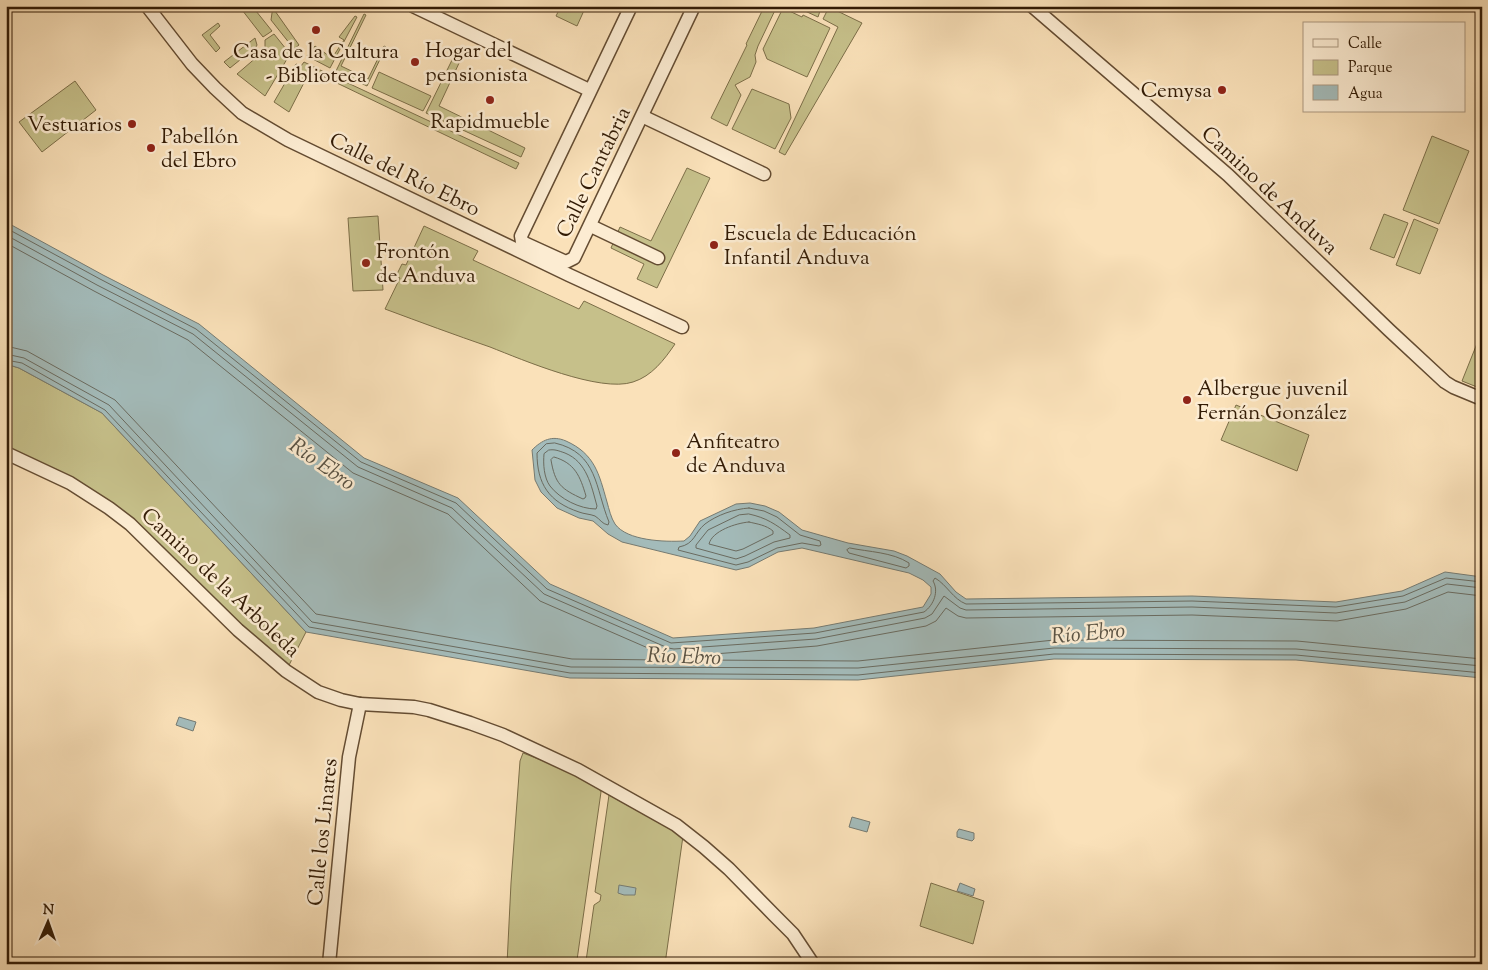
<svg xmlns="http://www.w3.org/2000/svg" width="1488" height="970" font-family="'Sorts Mill Goudy',serif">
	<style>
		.green { fill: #c6c08a; stroke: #7c6e48 }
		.water { fill: #a3bbba; stroke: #767b72 }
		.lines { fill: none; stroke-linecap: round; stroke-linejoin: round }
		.shore { stroke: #6a6b60; stroke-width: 1 }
		.street-casing { stroke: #644c32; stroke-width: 15 }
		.street { stroke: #fcecd2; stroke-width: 12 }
		.poi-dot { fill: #8f2418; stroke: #fcecd2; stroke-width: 2 }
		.labels { text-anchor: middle; stroke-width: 5; stroke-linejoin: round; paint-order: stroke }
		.poi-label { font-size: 21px; fill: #321b05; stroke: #fcecd2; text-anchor: start }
		.street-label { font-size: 21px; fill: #321b05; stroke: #fcecd2 }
		.water-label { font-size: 22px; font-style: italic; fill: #5a5344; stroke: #fcecd2 }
	</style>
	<rect width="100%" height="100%" fill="#fae1b9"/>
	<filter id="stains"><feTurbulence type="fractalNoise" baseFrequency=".004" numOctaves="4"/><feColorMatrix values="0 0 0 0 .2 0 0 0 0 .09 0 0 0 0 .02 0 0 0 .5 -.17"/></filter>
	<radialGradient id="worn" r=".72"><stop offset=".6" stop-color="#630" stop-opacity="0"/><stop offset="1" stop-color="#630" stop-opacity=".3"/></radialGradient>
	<g class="green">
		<polygon points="239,6 252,6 272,31 263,37"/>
		<polygon points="273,6 281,6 275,11 299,45 294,49 271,20"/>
		<polygon points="561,6 586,6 577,26 556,16"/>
		<polygon points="762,6 777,6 758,46 755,55 756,62 750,77 735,85 741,95 727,126 711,118 747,45 746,44 764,7"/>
		<polygon points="802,6 817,6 821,8 818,17 805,11 805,8"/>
		<polygon points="829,7 862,23 785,155 779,152 838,27 823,19"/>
		<polygon points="783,8 802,17 803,15 830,28 807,77 767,59 763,49"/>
		<polygon points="364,14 366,15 341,66 368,79 384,46 386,47 367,86 336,71"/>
		<polygon points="355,16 357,17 330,68 307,56 315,46 332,58 344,40 339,37"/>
		<polygon points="218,23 220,26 210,35 220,48 216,52 202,35"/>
		<polygon points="274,34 290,54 265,96 237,74 265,50 265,40"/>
		<polygon points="255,38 257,45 256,47 230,68 224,62"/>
		<polygon points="453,58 460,61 439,106 525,148 521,157 426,113"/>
		<polygon points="304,62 316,68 311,69 289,112 274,102 296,64 301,66"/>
		<polygon points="320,70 519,163 516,169 314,72"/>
		<polygon points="379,72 431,96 423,111 372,88"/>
		<polygon points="75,81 96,110 42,152 19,122"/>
		<polygon points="752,89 789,104 791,118 775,149 732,129"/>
		<polygon points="1432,136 1469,151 1439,224 1403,210"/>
		<polygon points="687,168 710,178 657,288 637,279 644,264 611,248 620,227 651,241"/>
		<polygon points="1384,214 1408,223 1394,258 1370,249"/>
		<polygon points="378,216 383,290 353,291 348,218"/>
		<polygon points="1414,219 1438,229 1420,274 1396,265"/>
		<path d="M424,226L478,251L473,260L579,309L584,301L675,344C664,360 652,376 633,382C600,393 523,360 490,347C455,335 420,322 385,309L400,278L396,276L402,264L406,265Z"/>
		<polygon points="1482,331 1482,389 1462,381"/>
		<polygon points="6,364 19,368 102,413 306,632 286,671 130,524 6,453"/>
		<polygon points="1236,405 1309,435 1297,471 1221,440"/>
		<polygon points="523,753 564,769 599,788 601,792 577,960 580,960 579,964 507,964 511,883 520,761"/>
		<polygon points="609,795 683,836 665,964 582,964 583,961 586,961 594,905 600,901 601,895 595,892"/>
		<polygon points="931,883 984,901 973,944 920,926"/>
	</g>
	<g class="water">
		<path d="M6,222L103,275L199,324L364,458L458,498L550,584L673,638L814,628L923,607L931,594V587L923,580L909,573L802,548L778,552L749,567L736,570L622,542L608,534L593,521L579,518L557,508L541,492L535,480L532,450C542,440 552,435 566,441C595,454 599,474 607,502C609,509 611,518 615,524C627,541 665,542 684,541L690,536L700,521L736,504L750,503L765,506L779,512L802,530L848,543L894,551L907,556L940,574L956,592L966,599L1192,596L1336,602L1402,591L1445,572L1482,577V678L1296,660L1054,659L858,680L570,678L306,632L102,413L19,368L6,364Z"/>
		<polygon points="179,717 196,722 193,731 176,725"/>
		<polygon points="852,817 870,822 867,832 849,827"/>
		<polygon points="959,829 974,833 974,839 972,841 957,837 957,832"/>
		<polygon points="960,883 975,889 973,896 957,891"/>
		<polygon points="619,885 636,888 635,895 624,895 618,893"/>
	</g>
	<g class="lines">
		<g class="shore">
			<path d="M6,228L100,279L196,329L361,462L456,503L547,589L671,643L815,633L924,612C934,605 939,591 933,581L935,578C947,585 953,599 966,604L1192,601L1336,607L1403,596L1446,578L1482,582"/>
			<polyline points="6,235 97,285 193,334 358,467 452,508 544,594 668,648 674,649 816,639 925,618 932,614 944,596 960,608 966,610 1192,607 1336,613 1405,602 1447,584 1482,588"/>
			<polyline points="6,243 94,291 188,340 353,473 448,514 540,601 664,655 666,658 663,660 572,659 316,614 115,400 27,351 6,346"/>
			<polyline points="6,354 24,358 109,405 312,622 571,667 858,668 1054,648 1296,649 1482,666"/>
			<polyline points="6,360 22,363 105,410 309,627 570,673 858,675 1054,654 1296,655 1482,673"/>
			<path d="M555,443C598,453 595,488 609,522L608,525C602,524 600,519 595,516C590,514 584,514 579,512C549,502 537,484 537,453L546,444Z"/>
			<path d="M549,450C555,449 559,451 565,453C587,462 591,485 597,506L596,509C580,509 560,499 550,486C544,478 543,464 544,454Z"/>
			<path d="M554,457C575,463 580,476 586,496L585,498L583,499C561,489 555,484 551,460Z"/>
			<path d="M749,508L764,511L777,517L800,535L820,541L821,545L819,546L802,543L777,548L748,562L736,565L678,550L679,547C695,544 694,533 705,524C717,515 734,509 749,508Z"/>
			<path d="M749,514C767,518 775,524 790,535V538L774,542L745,556L736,559L696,548V545L708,530L739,515Z"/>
			<path d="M749,522C757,524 766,525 773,531V534L743,549L736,551L709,544C712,531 736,523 749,522Z"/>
			<path d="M850,548C869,552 892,552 909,563V566L906,568L849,553L847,550Z"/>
			<polyline points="1482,596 1448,592 1406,609 1337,621 1192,615 966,618 958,616 946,608 936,621 926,626 817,646 701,655 698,657 701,660 858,661 1054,640 1297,641 1482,659"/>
		</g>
		<g class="street-casing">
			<g id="street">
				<polyline points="147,6 192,64 215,88 242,113 288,140 569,275 682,327"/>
				<polyline points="413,6 587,89"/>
				<polyline points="631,6 521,236 522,242 566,262 574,258 694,6"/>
				<polyline points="1032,6 1228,175 1389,330 1445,382 1453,387 1482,399"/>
				<polyline points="646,118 764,174"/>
				<polyline points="593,227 658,258"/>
				<polyline points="6,453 70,483 109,508 130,524 238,630 286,671 318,692 341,700 360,704 414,707 429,710 470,723 503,735 578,770 676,825 704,847 729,869 774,915 793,934 813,964"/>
				<polyline points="329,964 349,757 360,704"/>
			</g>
		</g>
		<use href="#street" class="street"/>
	</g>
	<g class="poi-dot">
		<circle cx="316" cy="30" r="5"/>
		<circle cx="415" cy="62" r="5"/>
		<circle cx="1222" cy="90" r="5"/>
		<circle cx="490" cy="100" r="5"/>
		<circle cx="132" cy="124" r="5"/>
		<circle cx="151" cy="148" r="5"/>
		<circle cx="714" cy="245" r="5"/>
		<circle cx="366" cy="263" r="5"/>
		<circle cx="1187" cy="400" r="5"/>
		<circle cx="676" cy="453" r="5"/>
	</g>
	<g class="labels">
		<g class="poi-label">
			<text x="425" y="57">Hogar del<tspan x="425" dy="24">pensionista</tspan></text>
			<text x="316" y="58" text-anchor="middle">Casa de la Cultura<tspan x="316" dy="24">- Biblioteca</tspan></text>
			<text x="1212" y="97" text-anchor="end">Cemysa</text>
			<text x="490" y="128" text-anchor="middle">Rapidmueble</text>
			<text x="122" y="131" text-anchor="end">Vestuarios</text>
			<text x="161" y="143">Pabellón<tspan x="161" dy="24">del Ebro</tspan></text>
			<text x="724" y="240">Escuela de Educación<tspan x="724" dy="24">Infantil Anduva</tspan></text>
			<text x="376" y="258">Frontón<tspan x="376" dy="24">de Anduva</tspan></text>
			<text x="1197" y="395">Albergue juvenil<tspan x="1197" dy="24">Fernán González</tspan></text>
			<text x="686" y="448">Anfiteatro<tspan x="686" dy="24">de Anduva</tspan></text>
		</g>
		<g class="street-label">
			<text transform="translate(593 172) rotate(-64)" y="7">Calle Cantabria</text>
			<text transform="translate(405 174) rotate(26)" y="7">Calle del Río Ebro</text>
			<text transform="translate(1270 190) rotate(43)" y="7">Camino de Anduva</text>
			<text transform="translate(221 582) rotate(43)" y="7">Camino de la Arboleda</text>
			<text transform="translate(322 832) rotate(-84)" y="7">Calle los Linares</text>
		</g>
		<g class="water-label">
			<text transform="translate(323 463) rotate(35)" y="8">Río Ebro</text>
			<text transform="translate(1088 632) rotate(-5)" y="8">Río Ebro</text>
			<text transform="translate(684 655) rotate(2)" y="8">Río Ebro</text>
		</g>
	</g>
	<rect width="1488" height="970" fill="none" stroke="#fae1b9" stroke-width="25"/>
	<rect x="8" y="8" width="1473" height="955" fill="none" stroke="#321b05" stroke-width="2.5"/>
	<rect x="12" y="12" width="1463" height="945" fill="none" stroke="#321b05"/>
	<rect x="1303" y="22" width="162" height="90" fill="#fcecd2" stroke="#ab9880"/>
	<rect x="1313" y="39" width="25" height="8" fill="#fcecd2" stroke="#ab9880"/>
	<text x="1348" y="48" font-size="15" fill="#321b05">Calle</text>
	<rect x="1313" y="60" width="25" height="15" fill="#c6c08a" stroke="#ab9880"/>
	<text x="1348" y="72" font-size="15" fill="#321b05">Parque</text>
	<rect x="1313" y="85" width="25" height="15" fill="#a3bbba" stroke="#ab9880"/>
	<text x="1348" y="98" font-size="15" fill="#321b05">Agua</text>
	<g transform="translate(48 922) rotate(2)" stroke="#fcecd2" stroke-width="4" paint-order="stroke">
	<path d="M0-4L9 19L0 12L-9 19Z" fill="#321b05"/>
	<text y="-8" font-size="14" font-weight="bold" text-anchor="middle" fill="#321b05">N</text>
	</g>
	<rect width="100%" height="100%" filter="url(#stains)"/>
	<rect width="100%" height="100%" fill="url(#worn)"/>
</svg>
